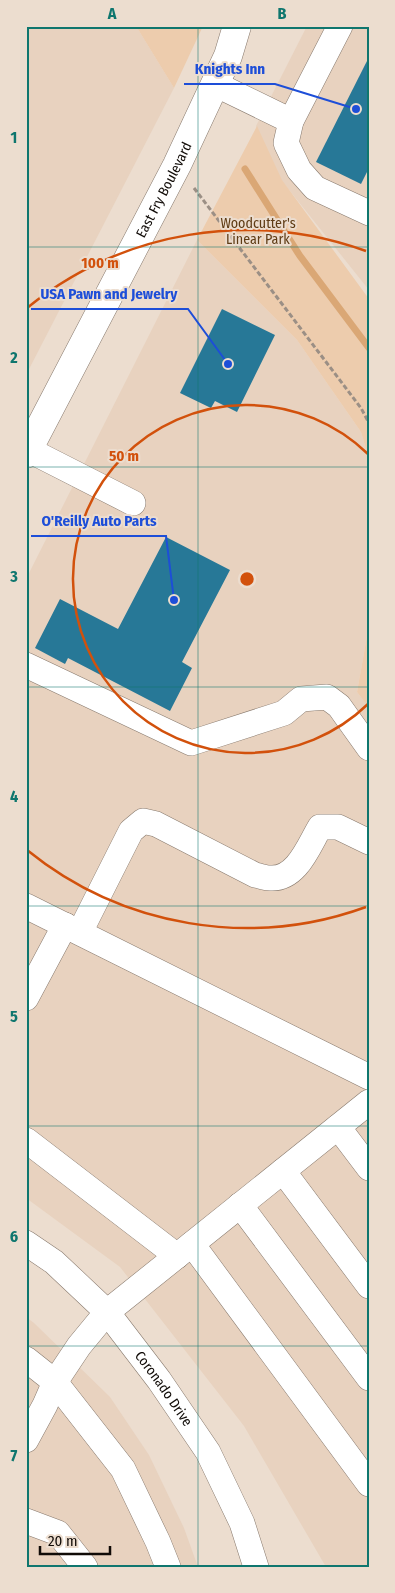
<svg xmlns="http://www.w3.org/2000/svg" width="395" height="1593" font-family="'Fira Sans Condensed',sans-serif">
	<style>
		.built { fill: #e8d2bf }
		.green { fill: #edccad }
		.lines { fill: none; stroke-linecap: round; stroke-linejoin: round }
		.stream { stroke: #daa775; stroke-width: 7 }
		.building { fill: #277897 }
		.minor-casing { stroke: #887a6e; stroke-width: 26 }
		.major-casing { stroke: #887a6e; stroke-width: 29 }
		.path { stroke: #9b8f85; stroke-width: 3; stroke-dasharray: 5 2.5; stroke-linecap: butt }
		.minor { stroke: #fff; stroke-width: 25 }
		.major { stroke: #fff; stroke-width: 28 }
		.grid { fill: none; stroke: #0f766e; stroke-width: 1; stroke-opacity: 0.55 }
		.ring { fill: none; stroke: #d2510c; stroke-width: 2.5 }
		.labels { text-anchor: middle; stroke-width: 4; stroke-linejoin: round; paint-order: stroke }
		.street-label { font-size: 14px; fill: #100b07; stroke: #ecddcf }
		.park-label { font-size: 14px; fill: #5f3c15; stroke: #ecddcf }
		.centre { fill: #d2510c; stroke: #ecddcf; stroke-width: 2.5 }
		.ring-label { font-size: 15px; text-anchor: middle; font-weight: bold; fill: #d2510c; stroke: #ecddcf; stroke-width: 4; stroke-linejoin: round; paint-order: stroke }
		.leader { fill: none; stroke: #1d4ed8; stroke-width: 2 }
		.callout-dot { fill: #1d4ed8; stroke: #ecddcf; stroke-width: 2 }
		.callout-label { font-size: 15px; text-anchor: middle; font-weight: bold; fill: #1d4ed8; stroke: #ecddcf; stroke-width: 4; stroke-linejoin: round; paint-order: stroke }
		.neatline { fill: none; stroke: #0f766e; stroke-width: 2 }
		.grid-label { font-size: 16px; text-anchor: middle; font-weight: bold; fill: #0f766e }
	</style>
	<rect width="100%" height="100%" fill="#ecddcf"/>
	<g class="built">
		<polygon points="26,26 136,26 174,88 26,375"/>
		<polygon points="307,26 369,26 369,290 282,181 256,126"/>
		<polygon points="197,240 297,340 361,432 369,459 369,625 357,692 369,708 369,1567 326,1567 244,1426 120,1267 26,1198 26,579"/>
		<polygon points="26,1317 34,1323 110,1397 149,1455 184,1528 198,1567 26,1567"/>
	</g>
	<g class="green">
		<polygon points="136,26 203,26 174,88"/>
		<polygon points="257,126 282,180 369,299 369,459 361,432 297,340 197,240"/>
		<polygon points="369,625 369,708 357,692"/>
	</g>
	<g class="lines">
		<polyline class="stream" points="245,169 300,256 369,348"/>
	</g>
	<g class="building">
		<polygon points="369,57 369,168 361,184 316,162"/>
		<polygon points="222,309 275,335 237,412 215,401 211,408 180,393"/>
		<polygon points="166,537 230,570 182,662 192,668 170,711 68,658 65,664 35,648 60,599 118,629"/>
	</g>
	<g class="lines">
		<g class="minor-casing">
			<g id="minor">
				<polyline points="340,26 291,121 286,143 299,170 315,188 369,213"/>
				<polyline points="215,84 291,121"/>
				<polyline points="29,450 133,503"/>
				<polyline points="26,665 191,743 284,713 301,699 327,697 339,706 369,748"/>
				<polyline points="26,906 369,1077"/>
				<path d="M80,932L131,831L143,821L156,824L255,875C260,876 265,878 270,878C297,880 309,845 320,827H338L369,842"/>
				<polyline points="26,998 65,925"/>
				<polyline points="338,1127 369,1168"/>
				<polyline points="26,1140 177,1256"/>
				<polyline points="283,1171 369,1286"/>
				<polyline points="240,1205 369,1378"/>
				<path id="s1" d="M26,1243L54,1262L107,1312L159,1380L208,1452L242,1523L256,1567"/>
				<polyline points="192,1244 369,1484"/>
				<polyline points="26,1359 55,1382 123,1469 158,1542 168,1567"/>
				<polyline points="26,1440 45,1405 55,1382 79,1346 107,1312 369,1102"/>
				<polyline points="26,1521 58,1533 85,1567"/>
			</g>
		</g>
		<g class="major-casing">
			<g id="major">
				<path id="s2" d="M26,454L177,165L228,56L237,26"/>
			</g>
		</g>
		<polyline class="path" points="194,188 361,408 369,423"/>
		<use href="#minor" class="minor"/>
		<use href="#major" class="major"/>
	</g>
	<path class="grid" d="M198,26V1567M26,247H369M26,467H369M26,687H369M26,906H369M26,1126H369M26,1346H369"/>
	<g class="ring">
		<path d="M368 704A174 174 0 1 1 368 454"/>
		<path d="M366 907A349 349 0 0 1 27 850M27 308A349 349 0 0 1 366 251"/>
	</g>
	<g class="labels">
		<g class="street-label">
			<text dy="5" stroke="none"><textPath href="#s2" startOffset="298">East Fry Boulevard</textPath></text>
			<text dy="5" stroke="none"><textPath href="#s1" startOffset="202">Coronado Drive</textPath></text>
		</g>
		<g class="park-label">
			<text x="258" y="228">Woodcutter's<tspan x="258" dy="16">Linear Park</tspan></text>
		</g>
	</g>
	<circle cx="247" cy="579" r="8" class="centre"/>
	<g class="ring-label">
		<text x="100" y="268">100 m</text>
		<text x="124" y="461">50 m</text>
	</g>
	<path class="leader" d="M356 109L275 84H184M228 364L188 309H31M174 600L166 536H31"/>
	<g class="callout-dot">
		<circle cx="356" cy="109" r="5"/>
		<circle cx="228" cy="364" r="5"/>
		<circle cx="174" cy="600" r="5"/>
	</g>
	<g class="callout-label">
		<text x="230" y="74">Knights Inn</text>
		<text x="109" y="299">USA Pawn and Jewelry</text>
		<text x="99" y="526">O'Reilly Auto Parts</text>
	</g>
	<rect width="395" height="1593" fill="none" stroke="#ecddcf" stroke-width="55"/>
	<path d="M40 1546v8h70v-8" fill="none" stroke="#100b07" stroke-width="2.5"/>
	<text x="48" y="1546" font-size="15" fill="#100b07" stroke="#ecddcf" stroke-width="4" paint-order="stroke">20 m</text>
	<rect x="28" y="28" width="340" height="1538" class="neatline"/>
	<g class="grid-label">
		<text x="112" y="19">A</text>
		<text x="282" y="19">B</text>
		<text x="14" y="143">1</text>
		<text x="14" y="363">2</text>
		<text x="14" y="582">3</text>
		<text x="14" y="802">4</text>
		<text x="14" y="1022">5</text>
		<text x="14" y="1242">6</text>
		<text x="14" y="1461">7</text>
	</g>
</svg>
